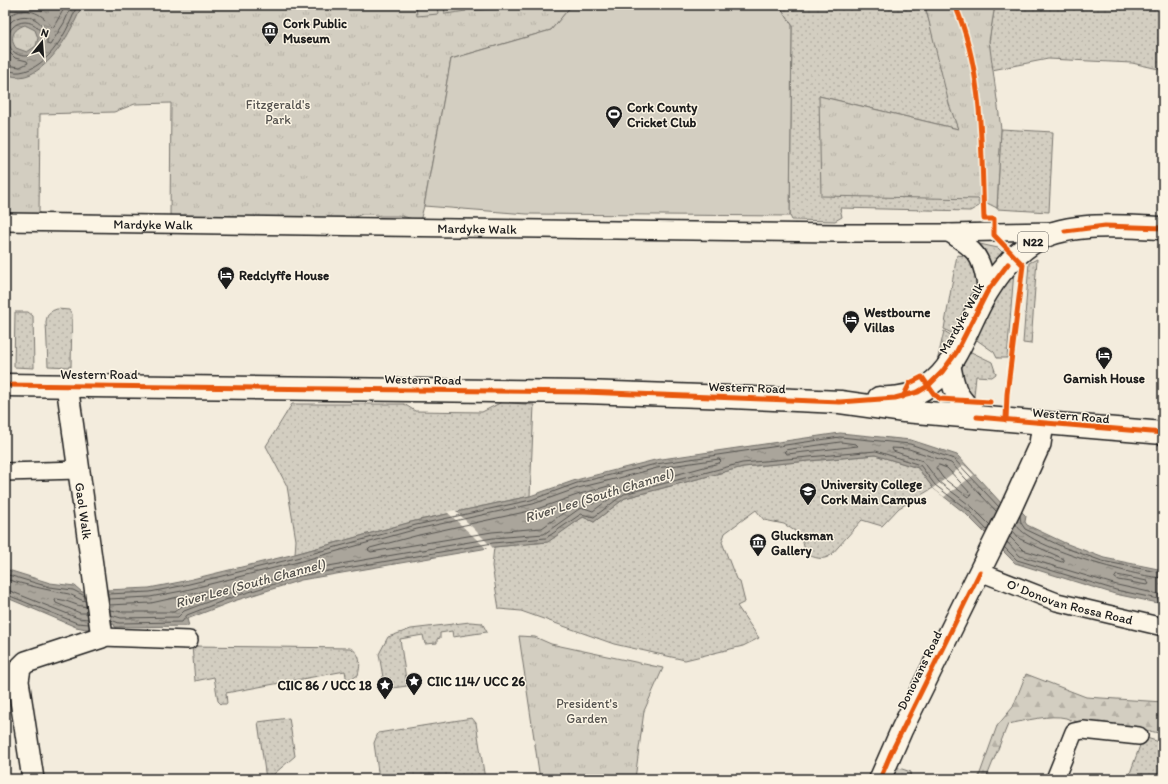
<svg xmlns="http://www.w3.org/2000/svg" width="1168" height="784" font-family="Itim,sans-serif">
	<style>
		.grass { fill: url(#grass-dots); stroke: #78756e }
		.forest { fill: url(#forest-firs); stroke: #78756e }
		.park { fill: url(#park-tufts); stroke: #78756e }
		.pitch { fill: #d3cec1; stroke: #78756e }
		.water { fill: url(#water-ripples); stroke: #716e68; fill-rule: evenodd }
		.pier { fill: #f3ecdd }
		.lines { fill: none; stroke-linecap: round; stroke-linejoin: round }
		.shore { stroke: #55534f; stroke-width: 1 }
		.minor-casing { stroke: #1c1c1c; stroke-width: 20 }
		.tertiary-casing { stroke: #1c1c1c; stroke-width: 24 }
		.trunk-casing { stroke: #1c1c1c; stroke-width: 25 }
		.minor { stroke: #fcf5e5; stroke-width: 17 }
		.tertiary { stroke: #fcf5e5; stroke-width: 21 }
		.trunk { stroke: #fcf5e5; stroke-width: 22 }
		.cycleway-casing { stroke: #fcf5e5; stroke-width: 8 }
		.cycleway { stroke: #e8590c; stroke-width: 5 }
		.labels { text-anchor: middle; stroke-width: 3; stroke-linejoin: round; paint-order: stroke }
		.shield { fill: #fcf5e5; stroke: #5f5d58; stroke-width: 1 }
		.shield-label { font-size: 12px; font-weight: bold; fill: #1c1c1c }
		.poi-label { font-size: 13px; font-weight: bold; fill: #1c1c1c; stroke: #fcf5e5; text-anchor: start }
		.park-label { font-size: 13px; fill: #53514e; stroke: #fcf5e5 }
		.street-label { font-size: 13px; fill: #1c1c1c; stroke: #fcf5e5 }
		.water-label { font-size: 14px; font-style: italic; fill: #55534f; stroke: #fcf5e5 }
	</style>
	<defs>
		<pattern id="grass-dots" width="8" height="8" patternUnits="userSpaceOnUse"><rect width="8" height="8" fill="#d3cec1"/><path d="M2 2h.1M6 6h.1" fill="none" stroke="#b5b0a5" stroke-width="1.8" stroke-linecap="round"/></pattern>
		<pattern id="forest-firs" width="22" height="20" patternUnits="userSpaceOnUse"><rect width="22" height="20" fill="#d3cec1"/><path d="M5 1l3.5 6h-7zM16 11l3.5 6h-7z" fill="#b5b0a5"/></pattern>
		<pattern id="park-tufts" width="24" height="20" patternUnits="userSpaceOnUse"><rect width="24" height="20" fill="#d3cec1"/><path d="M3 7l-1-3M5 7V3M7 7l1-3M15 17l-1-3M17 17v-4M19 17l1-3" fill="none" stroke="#b5b0a5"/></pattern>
		<pattern id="water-ripples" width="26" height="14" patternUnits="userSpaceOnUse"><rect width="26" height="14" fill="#aaa59b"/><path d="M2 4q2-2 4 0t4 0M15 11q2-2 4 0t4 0" fill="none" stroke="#8a867e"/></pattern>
	</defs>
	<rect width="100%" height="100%" fill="#f3ecdd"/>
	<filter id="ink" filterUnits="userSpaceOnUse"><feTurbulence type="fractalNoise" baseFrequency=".025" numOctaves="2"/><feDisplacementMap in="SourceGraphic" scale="8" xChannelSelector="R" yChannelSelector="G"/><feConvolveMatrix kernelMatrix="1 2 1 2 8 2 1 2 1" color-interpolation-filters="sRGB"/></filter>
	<g filter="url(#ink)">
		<g class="grass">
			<path d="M779,5H924C938,46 944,88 958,129L819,96L979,199V206L970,211L840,208L842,217L835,221L792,220L790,216L792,25Z"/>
			<polygon points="995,5 1163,5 1163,70 1132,63 1048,59 992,70 989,41"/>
			<polygon points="1001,129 1053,132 1049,212 997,209"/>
			<polygon points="975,243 998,248 1004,254 990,271"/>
			<polygon points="967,252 972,258 978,284 955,335 944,329 957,255 965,256"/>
			<polygon points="1037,259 1031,344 1023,343 1029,263"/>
			<polygon points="1014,271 1007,358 997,358 994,352 974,338 989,306"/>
			<path d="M57,309L69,310L72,314L71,367L48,366L46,322C47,314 50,311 57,309Z"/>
			<polygon points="15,312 28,312 33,316 34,368 14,367"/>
			<polygon points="944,331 954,337 939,364 937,362"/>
			<polygon points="967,350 992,362 996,374 992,377 976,376 974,396 965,396 960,367"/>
			<polygon points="502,402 534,405 530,496 415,521 295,554 296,540 287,486 266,446 292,404 404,404 415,411 482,412"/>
			<path d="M875,455L918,468L933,488L899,508L882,526L862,520L831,555C823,561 815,558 806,554L801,535L784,524L764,520L756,510L725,533L722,542L736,579L740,582L745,602L737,606L759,638L743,646L685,660L614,644L521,611L499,609L492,566L494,547L547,542L583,517L594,522L625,498L743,467Z"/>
			<polygon points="470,622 482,623 487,632 453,637 452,631 440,633 440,638 437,639 437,643 425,644 423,635 400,639 407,686 385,689 379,654 388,637 411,629"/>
			<path d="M192,646L350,648C361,653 361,664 358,675L347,682L345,671L226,693L227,704H221L218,701L214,677L195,681Z"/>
			<polygon points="289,718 295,756 268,779 266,779 258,722"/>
			<polygon points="472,718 476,723 485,779 379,779 374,743 378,733"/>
			<polygon points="1143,737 1163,743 1163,779 1128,779"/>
			<polygon points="896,767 911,772 909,779 892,779"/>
		</g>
		<path class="forest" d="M1026,674L1086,697L1163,702V734C1135,727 1107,725 1078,722C1074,721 1070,720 1066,718C1051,714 1024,721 1008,724L986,779H978L997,726L1013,707Z"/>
		<g class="park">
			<polygon points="5,5 572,5 551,30 451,59 424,206 420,221 402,216 380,216 371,214 362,214 353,218 170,217 171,103 135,104 114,112 40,114 39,215 5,214"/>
			<polygon points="925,5 995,5 989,41 1001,129 997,208 979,199 821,196 819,96 958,129 949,104"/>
			<polygon points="519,636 535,637 551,644 663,668 644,711 635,779 540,779"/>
		</g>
		<g class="pitch">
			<polygon points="416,5 437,5 438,14 417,16"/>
			<polygon points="444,5 466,5 466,11 445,14"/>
			<polygon points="475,5 496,5 497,9 475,10"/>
			<polygon points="572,5 779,5 792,25 790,216 527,214 424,206 451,59 551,30"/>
		</g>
		<g class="water">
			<path d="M5,5H82C73,30 39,93 5,73ZM25,25L35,30L38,38L36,46L27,52L16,48C9,38 13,29 25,25Z"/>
			<polygon points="840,433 911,440 957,455 1002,504 1021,511 1026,516 1025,522 1027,525 1065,543 1104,558 1163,570 1163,604 1115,594 1015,563 966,514 933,488 918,468 875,455 743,467 625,498 594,522 583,517 548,542 494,547 301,580 234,601 187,619 189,626 115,627 114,624 86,629 76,627 5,597 5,569 50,583 75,586 82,592 86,592 106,590 149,588 180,582 295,554 415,521 530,496 576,480 655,460"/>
		</g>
		<g class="pier">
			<polygon points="964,465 974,475 944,497 933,488"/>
			<polygon points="455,510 494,549 488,550 447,512"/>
		</g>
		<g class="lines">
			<g class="shore">
				<path d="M5,19C17,8 33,8 45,19C49,22 50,26 53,28L66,5"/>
				<circle cx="25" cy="39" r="17"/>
				<path d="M5,30C17,5 49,17 47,44L50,45L64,23L72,5"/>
				<polyline points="5,48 15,58 27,61 28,63 20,67 5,65"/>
				<path d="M5,70C10,70 14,73 20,72C49,68 69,29 77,5"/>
				<polygon points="841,442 856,444 858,446 787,454 784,452 786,450"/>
				<polygon points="939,465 947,468 971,494 970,496 968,497 943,478 936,468"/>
				<polygon points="610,486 611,490 593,504 584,502 576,504 542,528 492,532 371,552 368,550 370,548 419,535 534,510 580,494"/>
				<polyline points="1020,516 1021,523 1025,529 1063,547 1102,561 1163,573"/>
				<path d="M1016,524C1025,547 1137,577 1163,578"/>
				<polyline points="990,525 972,507 939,482 923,461 893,451 892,448 909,449 951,463 996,511"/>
				<polyline points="1010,537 1023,550 1062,562 1064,561 1064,559 1020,539 1013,531"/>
				<polyline points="1007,542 1020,556 1117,585 1163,595"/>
				<polyline points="1004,547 1017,560 1116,590 1163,600"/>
				<polyline points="5,574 49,587 73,590 85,596"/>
				<polygon points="1117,575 1147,581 1149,584 1147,585 1118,580 1115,578"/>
				<path d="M5,579C27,585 46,590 69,594C75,596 79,600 85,601"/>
				<polyline points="5,589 78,618 88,619"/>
				<polyline points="5,594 77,623 89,624"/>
				<polyline points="108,594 150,592 181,586 296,558 416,525 531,500 577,483 656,464 840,437 910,444 954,459 999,507"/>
				<polyline points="108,599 150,597 182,591 298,562 417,529 533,504 578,488 619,478 657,468 719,459 721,461 719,463 623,489 593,511 584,508 579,509 544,534 493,538 299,571 231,593 184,611 178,617 121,618 111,615"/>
				<polyline points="109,605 151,603 210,590 212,592 211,594 182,606 174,612 123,612 110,610"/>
				<path d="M86,607C75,606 68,600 57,599L55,600L56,603L80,613H87"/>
				<polyline points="111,620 119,623 182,622 187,615 233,597 300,576 493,543 546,538 581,514 594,517 624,494 742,463 876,451 920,465 935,485 969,511 987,530"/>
			</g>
			<g class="minor-casing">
				<g id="minor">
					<path id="s1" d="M5,222L836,233H949L1055,231"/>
					<path d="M949,233C979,252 982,257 987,292"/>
					<polyline points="5,472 79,470"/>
					<path id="s2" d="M980,572L1057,602L1163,627"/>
					<polyline points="102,637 189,640"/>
					<polyline points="1055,779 1074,732 1083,730 1139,736"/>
				</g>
			</g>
			<g class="tertiary-casing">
				<g id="tertiary">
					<polyline points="33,779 18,681 20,668 26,662 102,637 67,385"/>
					<polyline points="880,779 902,729 1011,508 1040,444 1043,423"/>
				</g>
			</g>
			<g class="trunk-casing">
				<g id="trunk">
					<path d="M949,364C954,392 956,397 977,417"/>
					<polyline points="5,385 584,392 731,397 840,402 904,411 1163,433"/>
					<path d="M879,398C896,399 914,396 928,386C959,365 968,322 987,292C998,274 1014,255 1032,243C1066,220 1124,227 1163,228"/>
				</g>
			</g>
			<use href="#minor" class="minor"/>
			<use href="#tertiary" class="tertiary"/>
			<use href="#trunk" class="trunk"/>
			<g class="cycleway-casing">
				<g id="cycleway">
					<path d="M955,5C984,73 981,147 984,219H994V235L1023,265L1007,394L1006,420"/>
					<polyline points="1065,231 1105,226 1163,228"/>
					<polyline points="5,385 584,392 840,402 895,398 918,392 928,386 942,372 956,353 987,292 1008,264"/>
					<polyline points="903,397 910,383 922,377 934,394 940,399 990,402"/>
					<polyline points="977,417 1163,433"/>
					<polyline points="880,779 891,753 980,572"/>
				</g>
			</g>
			<use href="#cycleway" class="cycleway"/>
		</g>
	</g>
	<defs>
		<g id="museum-pin" transform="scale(0.9)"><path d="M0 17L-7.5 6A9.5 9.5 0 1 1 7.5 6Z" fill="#1c1c1c" stroke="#fcf5e5"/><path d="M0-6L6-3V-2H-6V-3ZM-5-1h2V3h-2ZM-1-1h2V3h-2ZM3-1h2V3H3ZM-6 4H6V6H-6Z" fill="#fff"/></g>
		<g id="stadium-pin" transform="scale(0.9)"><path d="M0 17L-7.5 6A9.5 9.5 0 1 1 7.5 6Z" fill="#1c1c1c" stroke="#fcf5e5"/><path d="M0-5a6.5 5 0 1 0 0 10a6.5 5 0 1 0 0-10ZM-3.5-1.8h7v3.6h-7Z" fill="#fff"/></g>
		<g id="hotel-pin" transform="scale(0.9)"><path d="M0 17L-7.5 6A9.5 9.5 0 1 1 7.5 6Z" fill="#1c1c1c" stroke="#fcf5e5"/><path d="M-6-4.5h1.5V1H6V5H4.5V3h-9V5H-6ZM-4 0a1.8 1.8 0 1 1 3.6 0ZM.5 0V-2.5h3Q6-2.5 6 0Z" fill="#fff"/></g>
		<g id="university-pin" transform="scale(0.9)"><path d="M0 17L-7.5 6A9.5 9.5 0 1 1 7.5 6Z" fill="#1c1c1c" stroke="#fcf5e5"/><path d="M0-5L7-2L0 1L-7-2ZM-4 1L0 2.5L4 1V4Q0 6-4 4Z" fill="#fff"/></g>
		<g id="sight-pin" transform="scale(0.9)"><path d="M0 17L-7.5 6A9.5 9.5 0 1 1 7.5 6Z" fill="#1c1c1c" stroke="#fcf5e5"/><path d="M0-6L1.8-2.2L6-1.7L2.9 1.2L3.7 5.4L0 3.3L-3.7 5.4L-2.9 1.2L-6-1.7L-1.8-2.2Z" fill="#fff"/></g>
	</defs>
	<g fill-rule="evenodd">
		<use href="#museum-pin" x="270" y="30"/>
		<use href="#stadium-pin" x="614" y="114"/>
		<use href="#hotel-pin" x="226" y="275"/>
		<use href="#hotel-pin" x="851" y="319"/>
		<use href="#hotel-pin" x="1104" y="355"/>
		<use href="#university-pin" x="808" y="491"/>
		<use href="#museum-pin" x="758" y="542"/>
		<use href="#sight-pin" x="414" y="681"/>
		<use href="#sight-pin" x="385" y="685"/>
	</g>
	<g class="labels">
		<rect class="shield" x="1018" y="232" width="30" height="20" rx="3"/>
		<g class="shield-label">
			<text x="1033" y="246">N22</text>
		</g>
		<g class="poi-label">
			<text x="283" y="28">Cork Public<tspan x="283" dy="15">Museum</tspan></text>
			<text x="627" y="112">Cork County<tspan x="627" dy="15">Cricket Club</tspan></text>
			<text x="239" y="280">Redclyffe House</text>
			<text x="864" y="317">Westbourne<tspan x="864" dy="15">Villas</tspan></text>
			<text x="1104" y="383" text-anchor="middle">Garnish House</text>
			<text x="821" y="489">University College<tspan x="821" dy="15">Cork Main Campus</tspan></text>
			<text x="771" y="540">Glucksman<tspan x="771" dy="15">Gallery</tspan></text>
			<text x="427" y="686">CIIC 114/ UCC 26</text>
			<text x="372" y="690" text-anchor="end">CIIC 86 / UCC 18</text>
		</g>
		<g class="park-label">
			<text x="278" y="109">Fitzgerald's<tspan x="278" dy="15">Park</tspan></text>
			<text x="587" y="708">President's<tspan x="587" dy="15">Garden</tspan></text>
		</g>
		<g class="street-label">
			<text dy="5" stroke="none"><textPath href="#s1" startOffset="148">Mardyke Walk</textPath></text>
			<text dy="5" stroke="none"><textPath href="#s1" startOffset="472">Mardyke Walk</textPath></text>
			<text transform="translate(961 318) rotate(-61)" y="5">Mardyke Walk</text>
			<text x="99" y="379">Western Road</text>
			<text transform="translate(423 379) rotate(1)" y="5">Western Road</text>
			<text transform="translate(747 387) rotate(2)" y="5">Western Road</text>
			<text transform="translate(1071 415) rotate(5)" y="5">Western Road</text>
			<text transform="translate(84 511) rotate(82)" y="5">Gaol Walk</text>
			<text dy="5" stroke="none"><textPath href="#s2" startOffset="95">O' Donovan Rossa Road</textPath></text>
			<text transform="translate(919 670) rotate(-64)" y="5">Donovans Road</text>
		</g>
		<g class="water-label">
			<text transform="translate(599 495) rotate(-17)" y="5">River Lee (South Channel)</text>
			<text transform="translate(250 583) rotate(-15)" y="5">River Lee (South Channel)</text>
		</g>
	</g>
	<rect width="1168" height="784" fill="none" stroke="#fcf5e5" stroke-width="20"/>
	<rect x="10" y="10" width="1148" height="764" fill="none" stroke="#1c1c1c" stroke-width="1.5" filter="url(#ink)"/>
	<g transform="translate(42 42) rotate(17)" stroke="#fcf5e5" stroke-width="3" paint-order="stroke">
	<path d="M0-3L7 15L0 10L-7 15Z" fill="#1c1c1c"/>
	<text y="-6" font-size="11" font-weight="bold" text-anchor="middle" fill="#1c1c1c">N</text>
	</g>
</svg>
